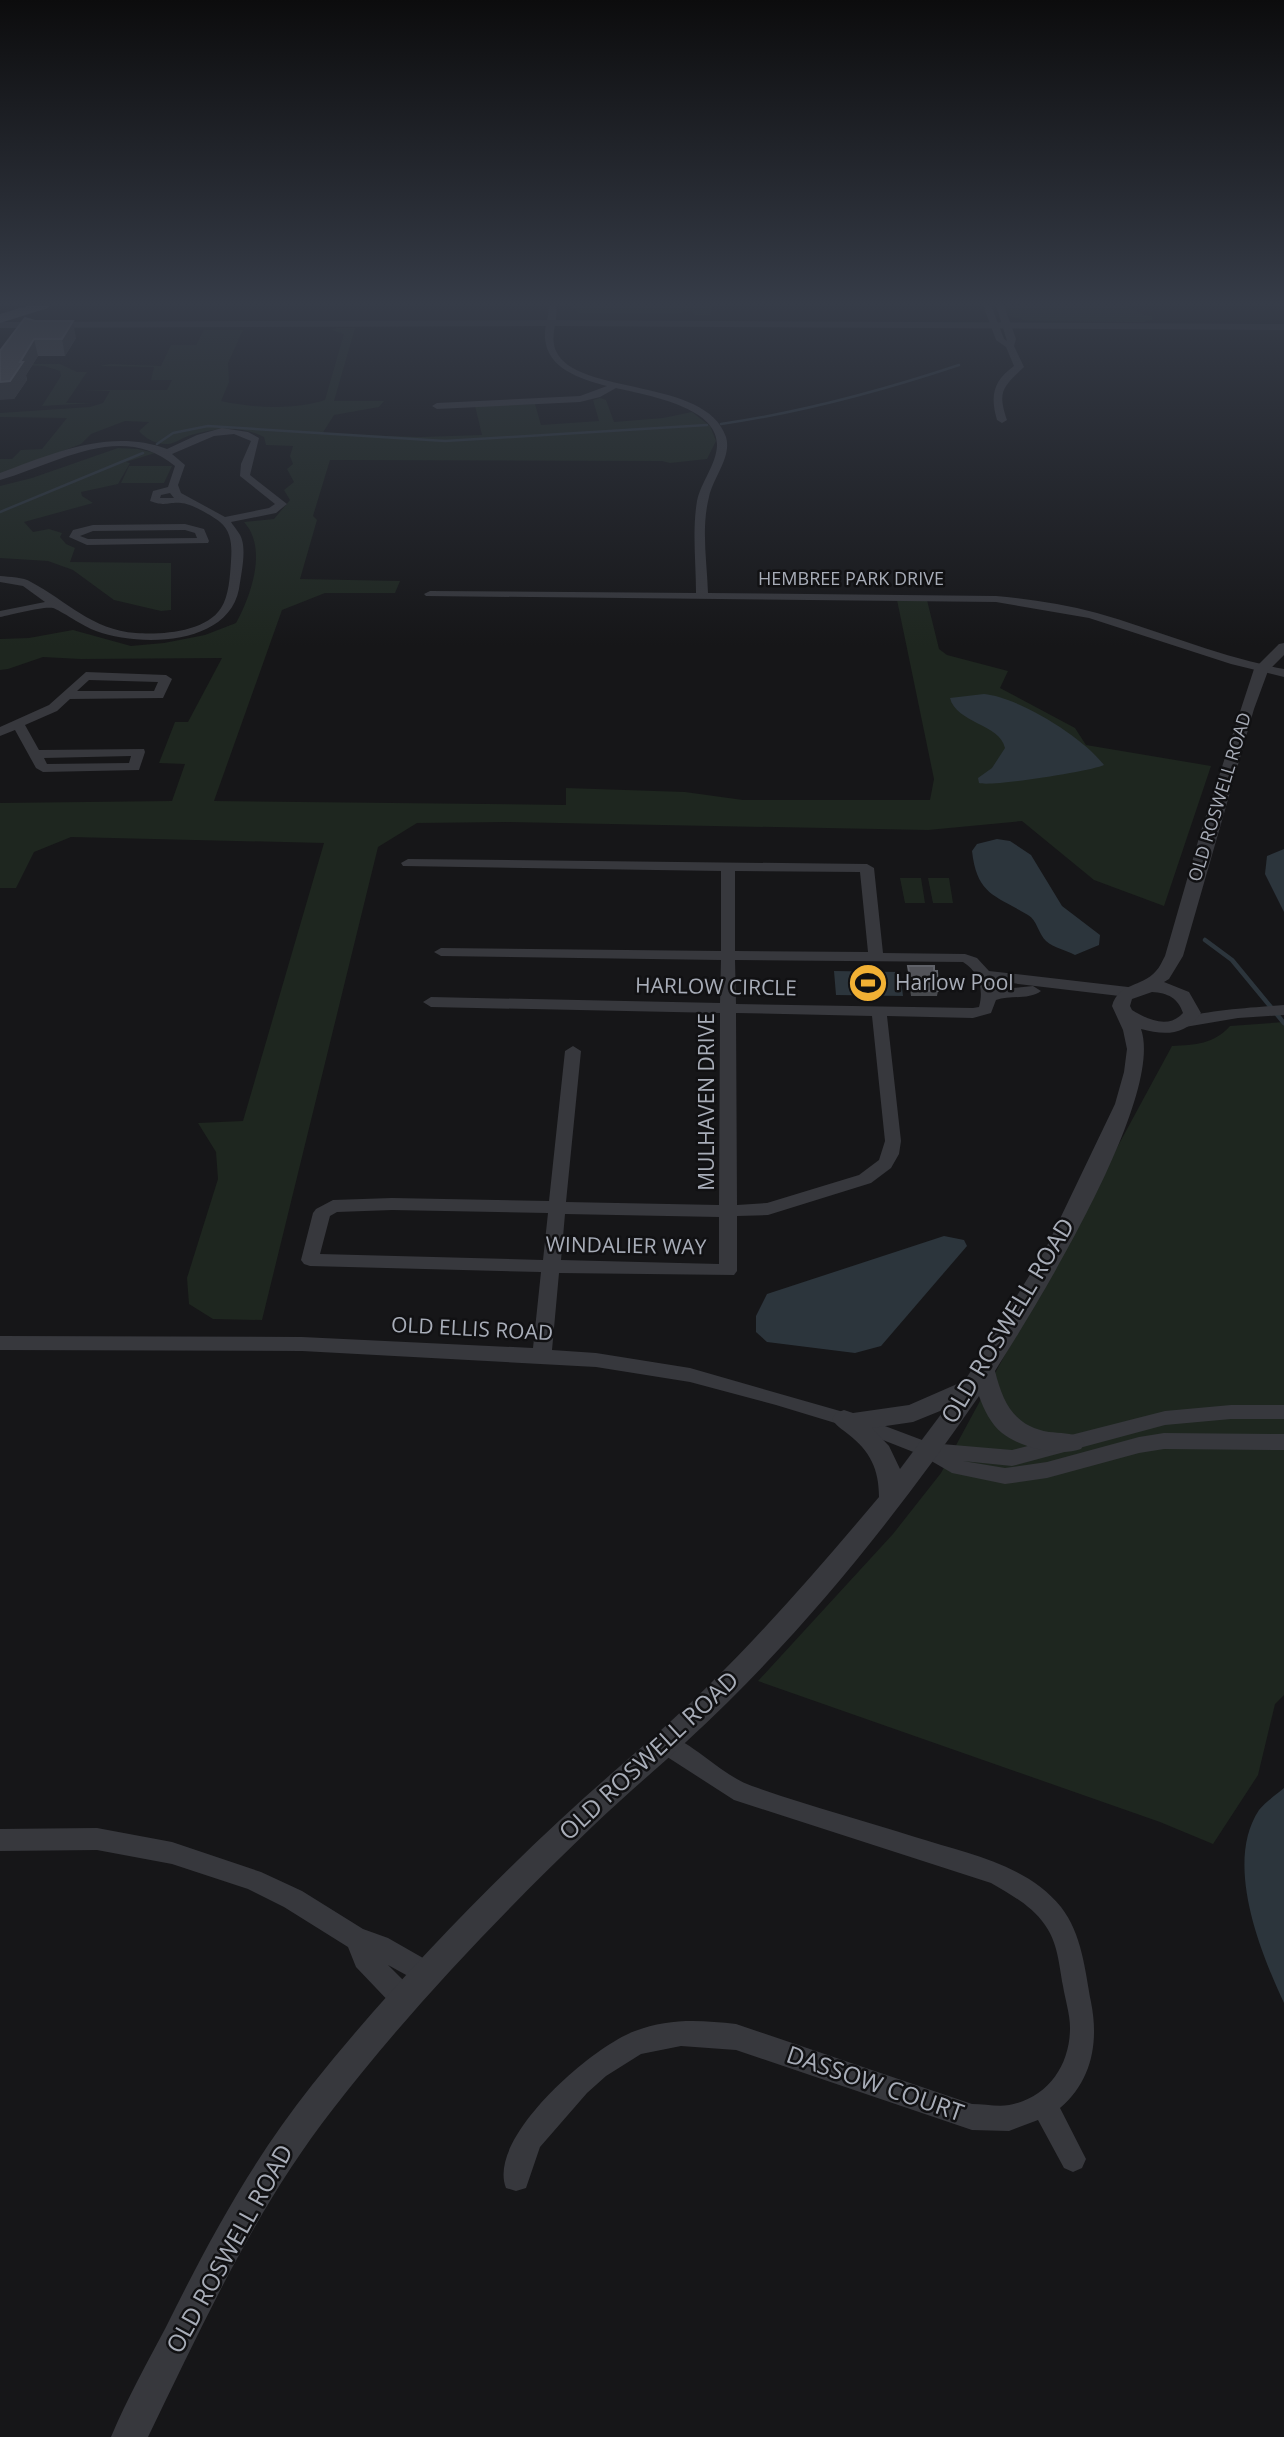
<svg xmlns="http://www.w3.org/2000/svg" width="1284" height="2437" font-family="'Open Sans',sans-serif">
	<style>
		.green { fill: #1e261f }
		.water { fill: #2c353c }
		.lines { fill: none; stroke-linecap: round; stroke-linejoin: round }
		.stream-far1 { stroke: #2c353c; stroke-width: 2.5 }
		.stream { stroke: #2c353c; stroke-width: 4.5 }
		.minor { fill: #37383d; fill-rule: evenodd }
		.tertiary { fill: #37383d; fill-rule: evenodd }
		.trunk { fill: #5b5e65; fill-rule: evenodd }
		.wall { fill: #47494d }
		.shaded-wall { fill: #2f3033 }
		.building { fill: #525359; stroke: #5f6168; stroke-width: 2 }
		.labels { text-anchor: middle; stroke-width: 5; stroke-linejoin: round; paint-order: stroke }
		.far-street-label { font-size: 18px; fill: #a8adb8; stroke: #111113 }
		.poi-label { font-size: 21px; fill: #a8adb8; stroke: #111113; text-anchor: start }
		.street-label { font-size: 21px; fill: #a8adb8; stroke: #111113 }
		.near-street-label { font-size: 24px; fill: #a8adb8; stroke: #111113 }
	</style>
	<rect width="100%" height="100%" fill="#161618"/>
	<g class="green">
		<polygon points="570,305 720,305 712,306 711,315 696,315 690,311 674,314 579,313"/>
		<polygon points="1005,305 1126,305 1146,316 1152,316 1153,319 1144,322 1029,321 1009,316"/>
		<path d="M336,328H355L334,401H384L379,407L334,415L322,434L420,437L482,435L475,406L535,404L541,425L599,421L593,400L600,398L606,400L614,422L663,418L692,412L710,426L716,441L707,459L670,463L662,461L330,460L313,516L317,520L300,579L400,581L395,593H325L282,610L214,801L566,805V788L685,792L743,800H930L934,779L897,600H927L939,649L947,655L1008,671L1000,688L1075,728L1086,745L1211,766L1164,906L1094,880L1022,821L928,830L507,822L417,823L378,847L262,1320L213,1319L189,1304L187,1278L218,1179L216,1152L198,1123L243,1121L324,843L71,837L34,852L16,888H0V803L172,801L185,764L159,763L175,722H188L222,658L81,659L43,657L8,669L0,670V639L29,638L73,630L131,646L164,643L205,635L236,623C251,596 268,548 244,522L274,519L290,500L284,490L294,482L287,469L293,464L290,456L293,446L266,445L264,437C241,425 213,428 188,436C182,438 174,444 168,444C157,445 146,439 139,431L149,422L125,421L91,434L81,444L0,475V459H12L21,450L42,449L67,418L0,417V413L90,407L103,403L110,391L81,390H167L172,380H151L154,367L100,366L110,364L161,366L171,345H196L204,330H243L228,363L229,382L221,401C252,408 295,410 325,400L344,334L331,330Z"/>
		<polygon points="0,364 60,364 77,372 87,372 66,403 93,403 42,406 61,376 60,371 44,366"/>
		<polygon points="118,448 138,449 155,453 126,462 130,463 118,484 81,492 82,496 93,503 24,522 33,532 49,529 62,533 60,537 66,544 75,548 70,562 171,563 171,610 161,611 114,600 73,570 48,561 0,558 0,486 32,478"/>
		<polygon points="129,466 172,466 164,483 121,483"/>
		<polygon points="900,878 921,878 925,903 905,903"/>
		<polygon points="928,878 949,878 953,903 933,903"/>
		<path d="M1284,1022V1695L1275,1704L1258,1775L1213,1844L1160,1822L758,1681L893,1534L941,1473L1172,1046C1195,1045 1214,1044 1230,1026Z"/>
	</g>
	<g class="water">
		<path d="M984,694C1018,697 1083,737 1104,765C1092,771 992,787 979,783L978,778L992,768L1005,748C1000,724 956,723 950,698Z"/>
		<path d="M997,839L1010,841L1031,855L1062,906L1100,935L1099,945L1075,955C1066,950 1054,948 1046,941C1039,935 1037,920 1028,915C995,895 977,895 972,851L977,844Z"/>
		<polygon points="1284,849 1284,912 1265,874 1267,856"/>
		<polygon points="834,971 900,972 903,996 836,995"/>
		<polygon points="944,1236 964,1240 967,1246 881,1346 855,1353 767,1342 756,1332 756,1316 767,1294"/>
		<path d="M1284,1788V2003C1260,1951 1224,1863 1259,1810C1265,1802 1276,1795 1284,1788Z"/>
	</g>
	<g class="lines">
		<g class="stream-far1">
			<path d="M721,424C803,412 881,391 959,365"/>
			<polyline points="157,444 173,433 208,426 445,441 707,425"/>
			<polyline points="0,512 143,453"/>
		</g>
		<polyline class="stream" points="1205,940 1232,960 1284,1023"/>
		<g class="minor">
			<path d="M548,305H556C559,320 549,336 556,351C576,396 707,377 726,437C732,457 713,478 709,497C701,528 707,562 708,593L996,596C1030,599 1064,604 1097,613C1160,631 1220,657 1284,669V677L1231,664L1089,618L996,602L426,596L424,594L430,591L696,593C696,563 692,531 697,501C701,482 716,465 717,446C719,406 644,395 616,388L600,397L580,402L437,409L432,406L437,403L580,396L607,386C581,379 547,369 545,338C544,325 550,317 548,305Z"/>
			<path d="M983,305H991L1004,339L1007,341L996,305H1004L1016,339L1014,346L1024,367C1003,387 997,391 1007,420L1002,423L997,420C990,396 993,381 1014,366L1006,347L996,340Z"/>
			<path d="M222,428L248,432L259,438L250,475L287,504L276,513L231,522C234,527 241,534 242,540C246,553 241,575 239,589C228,646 140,647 96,631C84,627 60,610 53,608C43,606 11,615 0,617V611L45,602L23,586L0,582V576C10,577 23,577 31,582C67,601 92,630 136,633C161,635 206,632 221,608C229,596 230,576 231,561C232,547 232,532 220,522C213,516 190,503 181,503C167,502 167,507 150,501L153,491L168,487L175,466C121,421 57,464 0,480V473C54,453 110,428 167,449L197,435ZM234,434L251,441L241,464L240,476L275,504L269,508L225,517L181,493L178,485L185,465L172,454L214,436ZM170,493L174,498H160L161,495Z"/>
			<path d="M185,524L204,529L209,541L208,543L87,545L69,537L73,530L93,525ZM185,530L195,533L197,538L88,539L80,536L93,531Z"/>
			<path d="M86,672L166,675L172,679L163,698L70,699L57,711L25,725L39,750L144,749L145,752L139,770L43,772L36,768L15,730L0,736V727L49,705ZM89,680L158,682L154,691H77ZM131,756L129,763L47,764L44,758Z"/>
			<path d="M408,859L867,864L874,868L883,953L965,954L977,958L989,971L1128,987L1136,992L1128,997L994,981L996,990L1033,986L1041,991C1030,1000 1010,995 996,1000L991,1013L973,1018L887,1016L901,1141L899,1154L891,1168L871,1183L768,1215L737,1216V1271L734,1275L559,1273L552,1350L596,1353L690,1368L861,1417L930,1443L1012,1450L1165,1411L1231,1405H1284V1419H1231L1165,1425L1012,1466L963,1461L1005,1468L1047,1462L1139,1437L1164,1433L1284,1434V1450L1164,1449L1139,1453L1047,1478L1005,1484L952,1473L921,1455L855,1429L776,1405L690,1382L596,1367L302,1351L0,1350V1336L302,1337L533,1348L541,1272L310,1266L304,1264L301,1260L313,1213L316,1209L333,1200L392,1198L549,1201L565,1051L573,1046L581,1051L566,1202L719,1205L720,1013L431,1007L423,1002L431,997L720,1003L721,960L441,956L434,952L441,948L721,951V871L403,866L401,863ZM735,871L860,872L868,952L735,951ZM735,960L963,962C979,972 984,989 979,1007L973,1008L736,1004ZM736,1013L872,1016L885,1141L879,1160L859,1175L767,1203L737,1205ZM392,1210L548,1213L543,1260L320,1254L330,1216L337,1212ZM565,1214L719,1217V1264L561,1260Z"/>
			<path d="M1284,1005V1015L1238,1018L1185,1027L1177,1022C1190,1010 1263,1007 1284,1005Z"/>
			<path d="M666,1734C697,1745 721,1775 752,1786C806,1805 861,1820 915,1837C965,1853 1027,1864 1061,1907C1082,1934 1085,1970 1091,2002C1099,2042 1092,2081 1060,2108L1086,2159L1082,2168L1073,2172L1064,2168L1038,2120L1009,2131L972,2130L736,2050L681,2046L641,2054L606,2076L587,2093L540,2147L526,2188L516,2191L506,2188C486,2138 593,2046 635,2031C669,2018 701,2020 736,2024L972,2104C984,2104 998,2107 1009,2105C1048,2098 1070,2065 1070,2028C1070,2014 1065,1999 1063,1986C1059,1965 1058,1943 1045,1925C1031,1905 1011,1895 991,1883L734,1800L658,1751L655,1744L658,1737Z"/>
			<polygon points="97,1828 172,1842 261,1872 302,1891 363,1929 388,1938 437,1966 440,1975 437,1984 428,1987 388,1965 414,1991 418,2000 414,2009 405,2012 396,2009 356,1967 348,1947 284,1907 248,1889 172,1864 97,1850 0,1851 0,1829"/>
		</g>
		<g class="tertiary">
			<polygon points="550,320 1284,324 1284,330 550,326 0,328 0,322"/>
			<path d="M1284,643V655L1268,671L1254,709L1183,956L1169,979L1164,982L1189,992L1201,1013C1186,1035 1166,1036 1141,1029C1165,1098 1035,1308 995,1371C1003,1403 1014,1426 1049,1432C1060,1433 1071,1433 1081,1437L1085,1443L1081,1449C1059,1457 1021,1448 1002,1433C991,1424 984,1410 979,1396C904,1505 821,1610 727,1703C684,1746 637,1784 593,1826C501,1914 411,2008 333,2109C255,2209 203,2324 148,2437H111C127,2399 147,2363 166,2327C208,2242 253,2159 312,2085C387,1991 472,1902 560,1820C609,1774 662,1732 710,1684C770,1625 825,1561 879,1497C879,1469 870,1451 848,1434C842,1429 836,1426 832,1419L836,1413L844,1410L853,1413L909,1405L964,1381L969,1374L1045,1250L1115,1104L1124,1072L1127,1049L1123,1030L1112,1006C1119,982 1141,988 1156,971C1160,967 1162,961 1165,956L1201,831L1254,669L1279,644ZM1152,992C1168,993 1178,998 1183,1013C1169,1029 1148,1020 1132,1010L1130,1006L1132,999ZM945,1409L900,1469L889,1446L872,1428L913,1422Z"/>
		</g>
		<polygon class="trunk" points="30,305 50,305 48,308 0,323 0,314"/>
	</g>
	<g class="wall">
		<polygon points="25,318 76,338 65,356 38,356 26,375 27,380 14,399"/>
		<polygon points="908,966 938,991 937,996 911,996 908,971"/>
	</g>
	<g class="shaded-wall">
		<polygon points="73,321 76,338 65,356 62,339"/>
		<polygon points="34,339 38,356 26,375 27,380 14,399 0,400 0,382 20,362"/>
	</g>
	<g class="building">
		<polygon points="25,318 35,321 73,321 62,339 34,339 20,362 23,362 10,381 0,382 0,351"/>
		<polygon points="908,966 934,966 934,971 937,971 938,991 912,990"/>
	</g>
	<linearGradient id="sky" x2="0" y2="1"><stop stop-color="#0c0c0d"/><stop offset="0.47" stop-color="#363c48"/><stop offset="1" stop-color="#363c48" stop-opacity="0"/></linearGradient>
	<rect width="1284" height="646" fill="url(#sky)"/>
	<defs>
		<g id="stadium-disc" transform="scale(2.0125)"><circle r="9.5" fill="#f2b134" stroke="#111113"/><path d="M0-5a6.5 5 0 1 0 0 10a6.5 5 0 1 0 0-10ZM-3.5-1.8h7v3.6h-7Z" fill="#111"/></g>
	</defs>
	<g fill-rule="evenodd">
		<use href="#stadium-disc" x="868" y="983"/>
	</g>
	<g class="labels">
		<g class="far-street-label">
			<text x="851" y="585">HEMBREE PARK DRIVE</text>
			<text transform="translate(1220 797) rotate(-73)" y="6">OLD ROSWELL ROAD</text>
		</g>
		<g class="poi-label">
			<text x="895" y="990">Harlow Pool</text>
		</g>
		<g class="street-label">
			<text transform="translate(716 987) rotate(1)" y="7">HARLOW CIRCLE</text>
			<text transform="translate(707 1102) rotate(-90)" y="7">MULHAVEN DRIVE</text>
			<text transform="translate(626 1246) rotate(1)" y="7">WINDALIER WAY</text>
			<text transform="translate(472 1329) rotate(3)" y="7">OLD ELLIS ROAD</text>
		</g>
		<g class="near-street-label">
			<text transform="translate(1008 1321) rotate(-59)" y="8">OLD ROSWELL ROAD</text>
			<text transform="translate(649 1756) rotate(-43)" y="8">OLD ROSWELL ROAD</text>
			<text transform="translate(875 2084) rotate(19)" y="8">DASSOW COURT</text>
			<text transform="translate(230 2249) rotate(-61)" y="8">OLD ROSWELL ROAD</text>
		</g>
	</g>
</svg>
